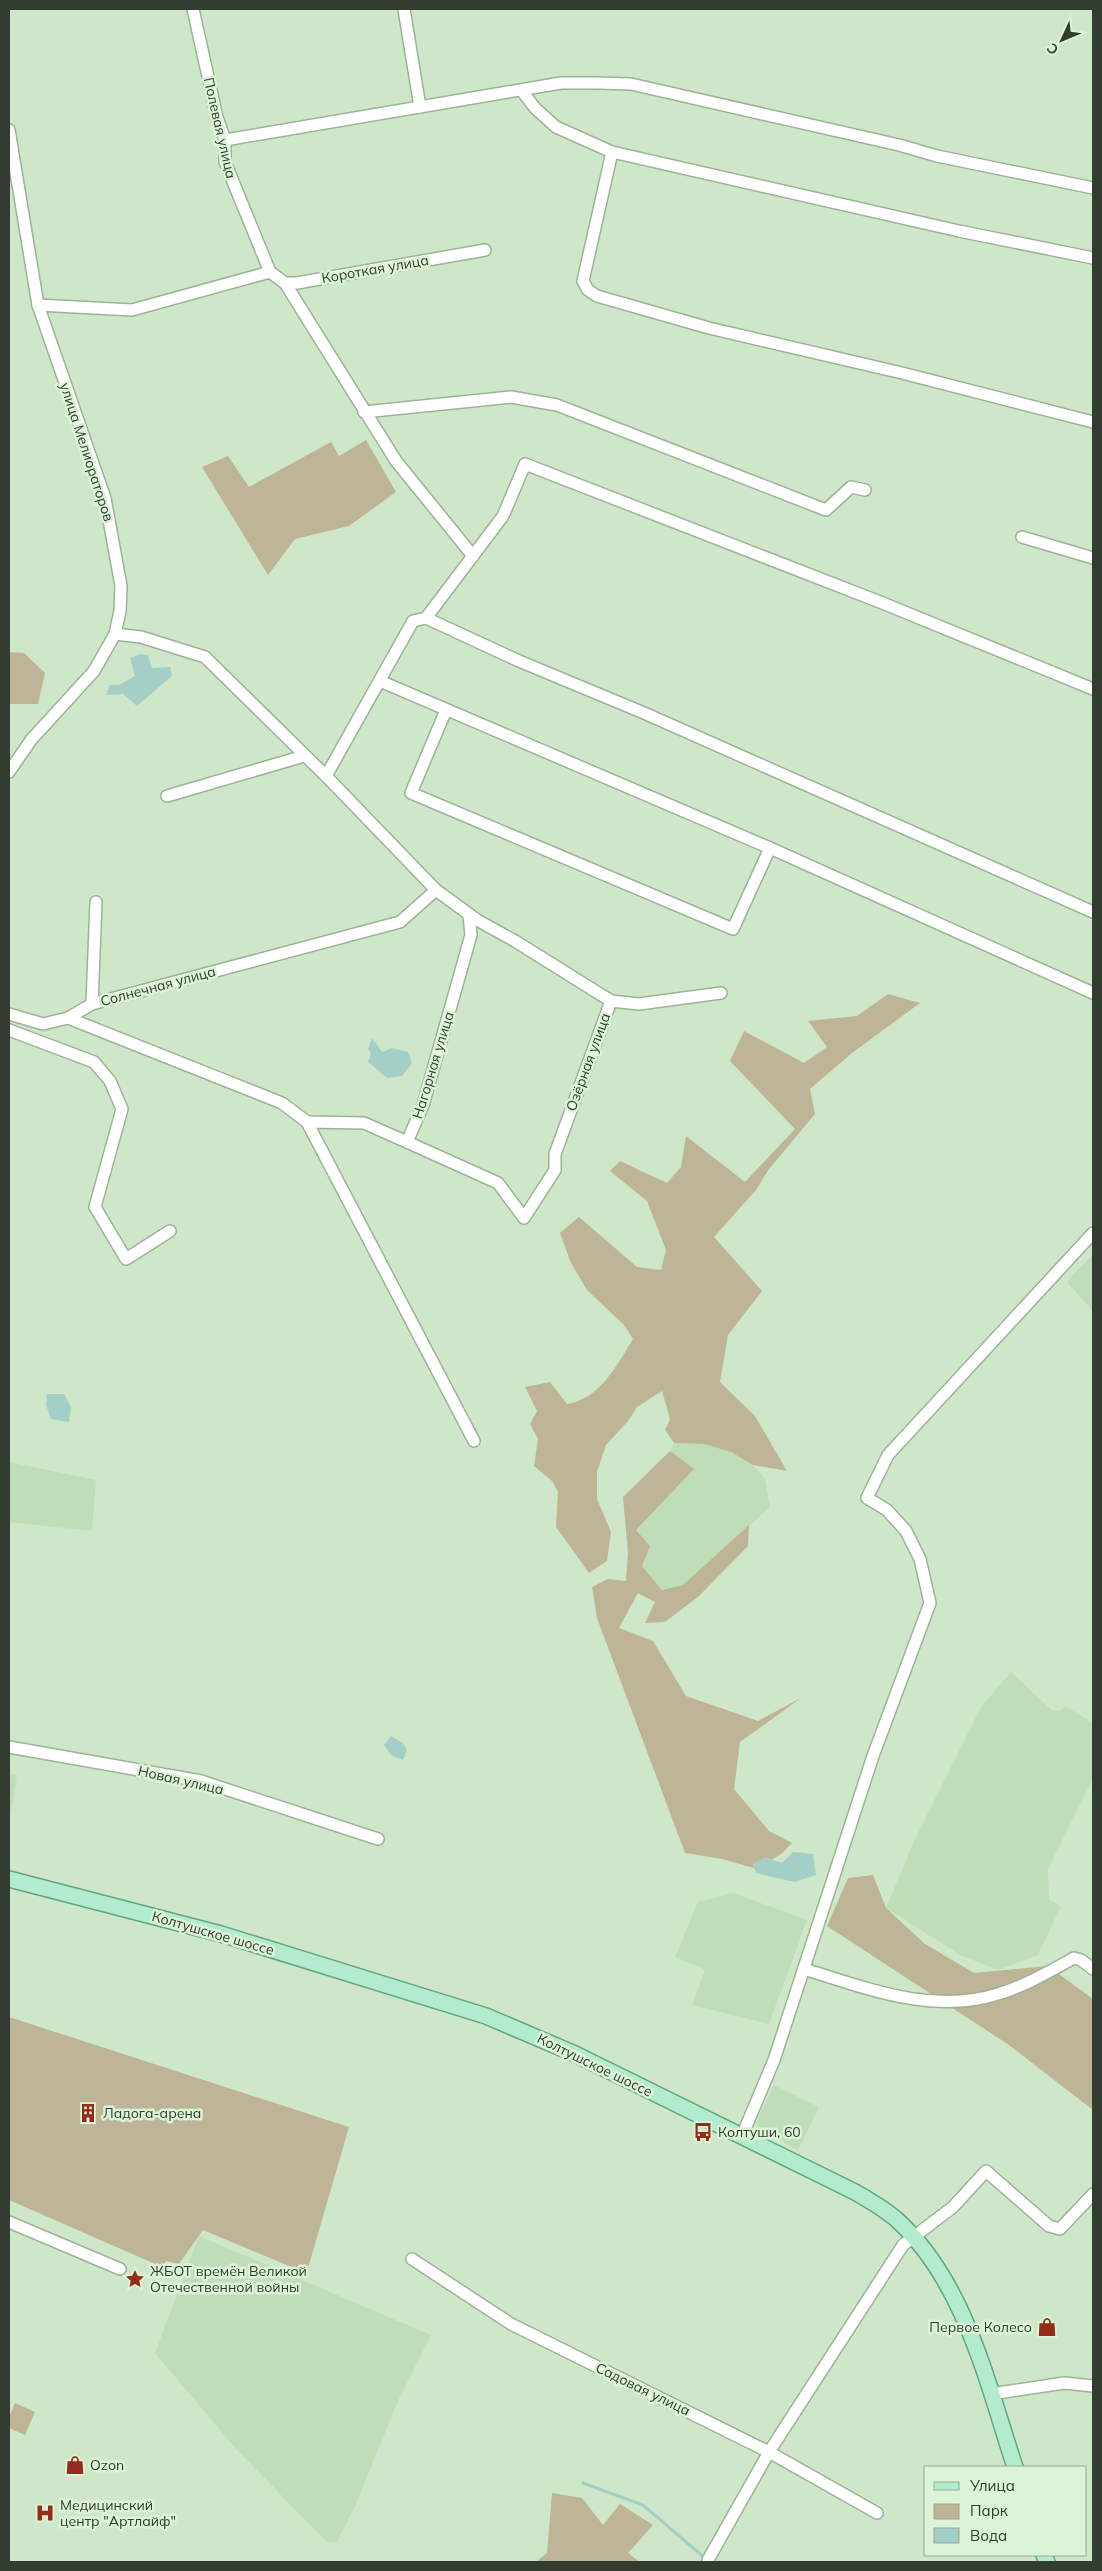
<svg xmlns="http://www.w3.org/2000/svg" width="1102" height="2571" font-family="Mulish,sans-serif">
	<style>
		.built { fill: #c0ddb9 }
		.green { fill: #bdb595 }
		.water { fill: #a3cfc7 }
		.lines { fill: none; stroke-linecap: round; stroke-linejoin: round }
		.stream { stroke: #a3cfc7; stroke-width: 3 }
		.minor-casing { stroke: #9db397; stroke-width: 14 }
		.major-casing { stroke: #63a582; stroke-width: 18 }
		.minor { stroke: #fff; stroke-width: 11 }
		.major { stroke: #b2ebce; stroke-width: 15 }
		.labels { text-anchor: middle; stroke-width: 5; stroke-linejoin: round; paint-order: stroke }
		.street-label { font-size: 14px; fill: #323c30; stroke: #dcf4d6 }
		.poi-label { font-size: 14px; fill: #323c30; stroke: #dcf4d6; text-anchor: start }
	</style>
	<rect width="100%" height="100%" fill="#cfe7c9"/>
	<g class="built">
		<polygon points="1093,1254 1093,1311 1067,1282"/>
		<polygon points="674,1443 704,1444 731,1452 753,1465 765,1479 770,1507 683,1585 662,1590 642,1566 635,1530 693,1470 670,1451"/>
		<polygon points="9,1462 96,1480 92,1531 9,1522"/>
		<polygon points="1011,1672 1053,1711 1060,1711 1065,1706 1093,1723 1093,1778 1048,1869 1049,1900 1061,1906 1038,1955 998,1970 960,1955 886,1908 914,1841 981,1707"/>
		<polygon points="9,1773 17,1775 9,1823"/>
		<polygon points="733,1893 807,1920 769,2024 692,2005 705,1970 675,1957 698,1902"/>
		<polygon points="774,2085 819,2107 798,2150 760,2130 756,2123"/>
		<polygon points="199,2236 431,2335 398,2401 356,2504 337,2542 327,2542 236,2449 155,2353"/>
	</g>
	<g class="green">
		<polygon points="366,440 396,492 349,526 295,539 268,575 202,467 228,456 249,487 331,442 339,456"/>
		<polygon points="9,652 24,653 45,673 38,704 9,704"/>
		<path d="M888,994L920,1003L852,1053L810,1089L815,1114L769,1169L756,1190L714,1237L762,1291L728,1335L720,1382L755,1416L787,1471L753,1465L731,1452L704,1444L674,1443L665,1430L670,1419L662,1391L637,1407L628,1421L606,1445L597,1472V1499L611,1532L607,1561L589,1573L556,1527L558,1492L552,1481L534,1466L538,1439L530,1424L537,1411L525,1387L550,1382L567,1404C600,1399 617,1365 633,1339L624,1325L587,1290L571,1263L560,1233L579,1217L637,1267L661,1270L666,1250L647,1201L610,1171L620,1161L667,1183L681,1167L686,1136L745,1182L795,1129L730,1061L744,1031L804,1063L827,1047L808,1021L857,1016Z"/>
		<polygon points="670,1451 694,1469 636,1530 650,1546 642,1566 662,1590 683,1585 749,1525 748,1546 699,1596 665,1622 645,1623 655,1602 638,1593 619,1628 653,1641 686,1696 758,1721 801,1698 740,1742 734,1789 769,1831 792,1843 781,1854 757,1869 722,1859 685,1853 597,1618 592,1587 608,1579 626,1581 628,1553 623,1497"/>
		<polygon points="873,1875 886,1908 925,1944 974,1973 1048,1966 1093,1999 1093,2110 1009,2045 827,1926 848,1878"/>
		<polygon points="9,2017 349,2127 308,2268 301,2271 203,2230 179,2264 166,2261 162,2267 9,2200"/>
		<polygon points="15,2403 35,2412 25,2435 9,2428 9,2417"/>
		<polygon points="552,2493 582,2498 603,2525 620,2504 653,2525 628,2553 640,2562 536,2562 547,2553"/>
	</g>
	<g class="water">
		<polygon points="140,654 148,655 152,668 170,667 172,676 137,706 123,694 106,695 110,685 119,685 135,676 130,658"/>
		<polygon points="372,1038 382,1052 392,1048 408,1052 412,1063 402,1076 387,1078 368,1062 371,1054 368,1049"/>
		<polygon points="47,1394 64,1394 71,1407 69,1422 51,1419 46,1405"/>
		<polygon points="391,1736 403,1743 407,1750 403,1760 391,1755 384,1745"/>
		<polygon points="793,1852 813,1854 816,1875 794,1882 756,1873 753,1864 765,1857 782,1863"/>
	</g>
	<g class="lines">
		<polyline class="stream" points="583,2483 643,2505 706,2559"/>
		<g class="minor-casing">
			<g id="minor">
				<polyline points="193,9 217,117 225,140 225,162 270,272"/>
				<polyline points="404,9 420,107"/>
				<polyline points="522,91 535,108 556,127 612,152 959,231 1093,258"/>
				<polyline points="9,130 38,305 105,498 121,586 120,611 115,634 94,671 31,740 9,772"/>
				<polyline points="225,140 561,83 598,83 631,84 899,145 937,156 1093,188"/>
				<polyline points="612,152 583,281 588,290 597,296 709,328 902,373 1093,422"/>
				<polyline points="270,272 285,283 297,283 485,250"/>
				<polyline points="285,283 396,461 473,556"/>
				<polyline points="38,305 132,310 270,272"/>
				<polyline points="364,412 511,397 557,405 826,510 851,487 865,490"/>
				<polyline points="1022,537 1093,558"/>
				<polyline points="426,618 519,661 644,713 1093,912"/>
				<polyline points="115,634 141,637 205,657 326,776 436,890 477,920 515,941 611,1001 555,1154 555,1170 524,1218 498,1183 407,1142"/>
				<polyline points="380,681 770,848 1093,993"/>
				<polyline points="446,710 411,793 733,929 770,848"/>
				<polyline points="326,776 413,621 426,618 503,516 525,464 880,602 1093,689"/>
				<polyline points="167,796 304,756"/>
				<polyline points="436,890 400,922 92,1004 68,1018 282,1103 307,1122 474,1441"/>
				<polyline points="611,1001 639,1004 721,993"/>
				<polyline points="92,1004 96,902"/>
				<polyline points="9,1014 43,1024 68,1018"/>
				<polyline points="9,1030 94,1062 110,1081 122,1109 95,1207 126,1259 170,1231"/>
				<polyline points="307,1122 364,1123 407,1142 423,1105 471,935 469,915"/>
				<polyline points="9,1747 201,1781 378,1839"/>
				<path d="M804,1969C866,1988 933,2015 998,1994C1025,1986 1050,1971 1074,1958L1081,1960L1093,1969"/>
				<polyline points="742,2136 774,2060 873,1756 930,1603 920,1559 906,1531 887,1510 867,1498 888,1455 1093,1233"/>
				<polyline points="9,2222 120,2269"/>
				<polyline points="412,2259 511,2324 769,2452 877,2513"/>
				<polyline points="991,2394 1064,2383 1093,2386"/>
				<polyline points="708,2560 769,2452 903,2245 953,2207 986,2171 1049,2226 1060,2229 1093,2194"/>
			</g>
		</g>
		<g class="major-casing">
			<g id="major">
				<path d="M9,1879L221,1934L486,2016L575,2054L855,2192C869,2200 883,2208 896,2219C965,2281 987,2383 1015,2467"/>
				<polyline points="1044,2555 1047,2562"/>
			</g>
		</g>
		<use href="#minor" class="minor"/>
		<use href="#major" class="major"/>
	</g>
	<defs>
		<g id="building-bare" transform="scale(1.5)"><path d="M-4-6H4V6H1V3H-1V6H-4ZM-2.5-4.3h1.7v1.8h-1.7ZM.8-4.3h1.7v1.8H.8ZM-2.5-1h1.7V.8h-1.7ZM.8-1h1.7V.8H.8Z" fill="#952b1a" stroke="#dcf4d6" stroke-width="2.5" paint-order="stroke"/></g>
		<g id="bus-bare" transform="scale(1.5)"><path d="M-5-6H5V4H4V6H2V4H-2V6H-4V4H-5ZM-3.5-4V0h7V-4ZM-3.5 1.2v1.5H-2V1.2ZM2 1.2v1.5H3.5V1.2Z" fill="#952b1a" stroke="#dcf4d6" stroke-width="2.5" paint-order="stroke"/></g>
		<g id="sight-bare" transform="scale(1.5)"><path d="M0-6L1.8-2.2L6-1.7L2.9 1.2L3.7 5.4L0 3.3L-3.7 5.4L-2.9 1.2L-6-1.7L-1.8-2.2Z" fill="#952b1a" stroke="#dcf4d6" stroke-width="2.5" paint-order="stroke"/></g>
		<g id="shop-bare" transform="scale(1.5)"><path d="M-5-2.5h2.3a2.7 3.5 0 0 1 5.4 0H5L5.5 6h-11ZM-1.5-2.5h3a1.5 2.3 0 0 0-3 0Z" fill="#952b1a" stroke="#dcf4d6" stroke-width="2.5" paint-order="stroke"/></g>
		<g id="hospital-bare" transform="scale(1.5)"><path d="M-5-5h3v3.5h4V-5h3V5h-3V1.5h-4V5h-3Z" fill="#952b1a" stroke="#dcf4d6" stroke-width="2.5" paint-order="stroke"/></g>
	</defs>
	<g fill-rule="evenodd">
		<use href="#building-bare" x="88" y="2113"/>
		<use href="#bus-bare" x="703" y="2132"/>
		<use href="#sight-bare" x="135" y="2279"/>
		<use href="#shop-bare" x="1047" y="2327"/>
		<use href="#shop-bare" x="75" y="2465"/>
		<use href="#hospital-bare" x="45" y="2513"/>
	</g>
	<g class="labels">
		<g class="street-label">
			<text transform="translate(220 128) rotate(77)" y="5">Полевая улица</text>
			<text transform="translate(375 269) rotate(-10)" y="5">Короткая улица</text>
			<text transform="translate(87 452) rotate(72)" y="5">улица Мелиораторов</text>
			<text transform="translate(158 986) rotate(-15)" y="5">Солнечная улица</text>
			<text transform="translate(588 1062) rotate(-70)" y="5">Озёрная улица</text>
			<text transform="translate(433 1065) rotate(-73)" y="5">Нагорная улица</text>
			<text transform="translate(181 1780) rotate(13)" y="5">Новая улица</text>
			<text transform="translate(213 1933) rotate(16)" y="5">Колтушское шоссе</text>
			<text transform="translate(595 2065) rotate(26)" y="5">Колтушское шоссе</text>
			<text transform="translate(643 2389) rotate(26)" y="5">Садовая улица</text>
		</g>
		<g class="poi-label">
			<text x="103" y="2118">Ладога-арена</text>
			<text x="718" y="2137">Колтуши, 60</text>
			<text x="150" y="2276">ЖБОТ времён Великой<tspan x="150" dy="16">Отечественной войны</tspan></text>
			<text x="1032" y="2332" text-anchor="end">Первое Колесо</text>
			<text x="90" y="2470">Ozon</text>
			<text x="60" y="2510">Медицинский<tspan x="60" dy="16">центр "Артлайф"</tspan></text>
		</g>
	</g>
	<rect width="1102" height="2571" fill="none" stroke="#323c30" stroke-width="20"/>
	<rect x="924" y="2466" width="162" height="90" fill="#dcf4d6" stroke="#98aa94"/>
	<rect x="934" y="2482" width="25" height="8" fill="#b2ebce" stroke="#98aa94"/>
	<text x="970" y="2491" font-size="15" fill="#323c30">Улица</text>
	<rect x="934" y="2504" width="25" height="15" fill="#bdb595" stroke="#98aa94"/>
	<text x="970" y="2516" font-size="15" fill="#323c30">Парк</text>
	<rect x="934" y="2528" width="25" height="15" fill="#a3cfc7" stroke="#98aa94"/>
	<text x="970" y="2541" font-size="15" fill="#323c30">Вода</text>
	<g transform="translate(1062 40) rotate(226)" stroke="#dcf4d6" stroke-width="4" paint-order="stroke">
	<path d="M0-4L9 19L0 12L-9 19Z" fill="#323c30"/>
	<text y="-8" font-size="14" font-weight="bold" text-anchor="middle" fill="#323c30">С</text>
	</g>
</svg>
